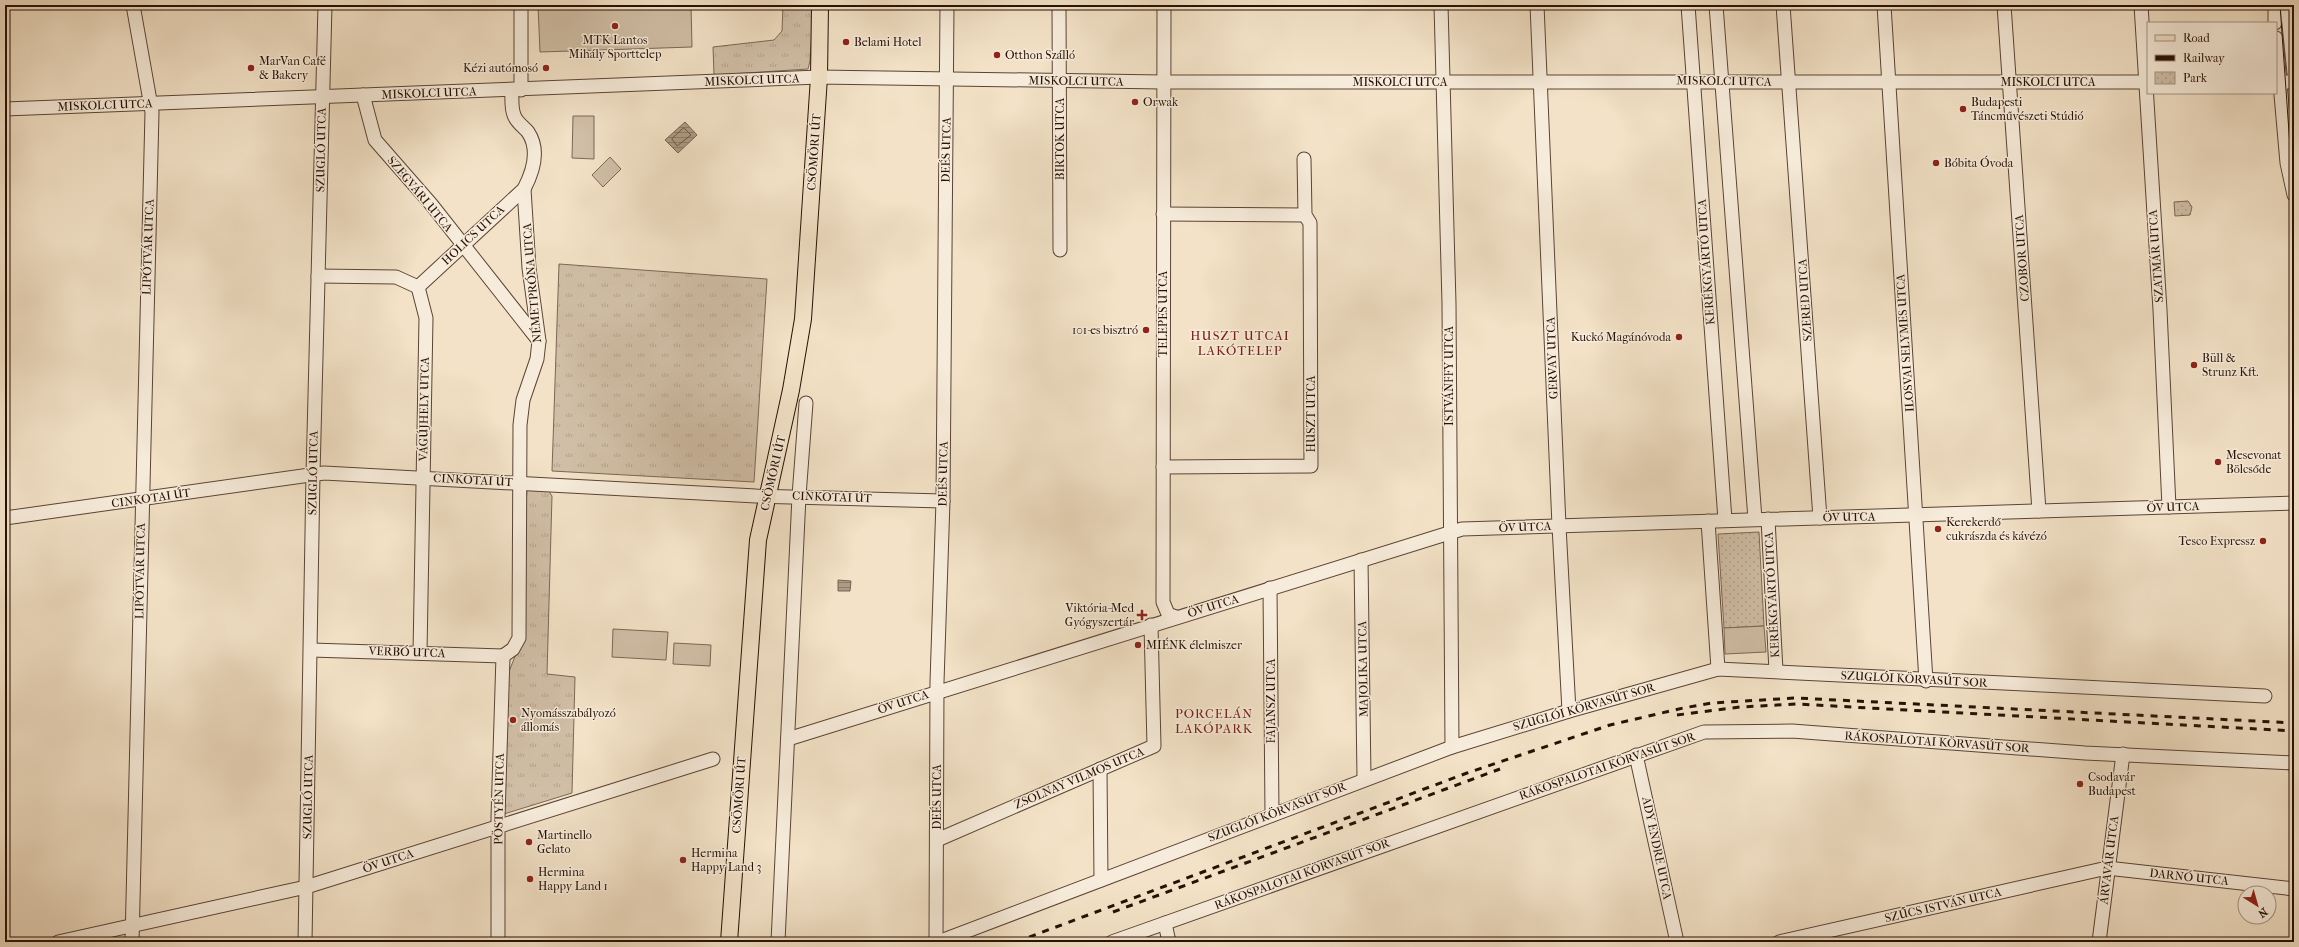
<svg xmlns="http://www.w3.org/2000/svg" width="2299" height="947" font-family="'IM FELL French Canon',serif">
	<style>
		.grass { fill: url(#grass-tufts); stroke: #7c6755 }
		.park { fill: url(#park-dots); stroke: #7c6755 }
		.pitch { fill: #d0bea6; stroke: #7c6755 }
		.water { fill: url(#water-rules); stroke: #786351 }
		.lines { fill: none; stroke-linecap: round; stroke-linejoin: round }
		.shore { stroke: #6a5644; stroke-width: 1 }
		.minor-casing { stroke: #5a4435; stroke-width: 15 }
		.major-casing { stroke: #271004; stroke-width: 18 }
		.minor { stroke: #f7ecdb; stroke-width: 13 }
		.major { stroke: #f3e2c7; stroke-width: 16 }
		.tram { stroke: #271004; stroke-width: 1 }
		.rail { stroke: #271004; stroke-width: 3; stroke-dasharray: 7 7; stroke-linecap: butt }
		.poi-dot { fill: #8f2418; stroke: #f7ecdb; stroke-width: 1.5 }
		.labels { text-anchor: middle; stroke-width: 3; stroke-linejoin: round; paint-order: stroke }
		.poi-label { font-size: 12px; fill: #271004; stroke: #f7ecdb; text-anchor: start }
		.street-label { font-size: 12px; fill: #271004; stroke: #f7ecdb }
		.neighbourhood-label { font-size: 13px; letter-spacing: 1px; fill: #7a1f14; stroke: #f7ecdb }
	</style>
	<defs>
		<pattern id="grass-tufts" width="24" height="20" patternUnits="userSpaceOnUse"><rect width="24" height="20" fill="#d0bea6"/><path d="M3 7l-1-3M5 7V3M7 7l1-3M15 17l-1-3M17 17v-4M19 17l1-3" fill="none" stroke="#b3a28d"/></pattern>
		<pattern id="park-dots" width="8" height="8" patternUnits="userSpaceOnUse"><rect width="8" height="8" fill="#d0bea6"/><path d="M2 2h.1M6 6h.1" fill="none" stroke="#b3a28d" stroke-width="1.8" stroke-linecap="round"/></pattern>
		<pattern id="water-rules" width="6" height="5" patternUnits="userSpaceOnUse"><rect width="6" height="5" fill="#ae9b85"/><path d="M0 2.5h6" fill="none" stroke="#8e7d6b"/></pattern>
	</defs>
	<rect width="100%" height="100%" fill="#f3e2c7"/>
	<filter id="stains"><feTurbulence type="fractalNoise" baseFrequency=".005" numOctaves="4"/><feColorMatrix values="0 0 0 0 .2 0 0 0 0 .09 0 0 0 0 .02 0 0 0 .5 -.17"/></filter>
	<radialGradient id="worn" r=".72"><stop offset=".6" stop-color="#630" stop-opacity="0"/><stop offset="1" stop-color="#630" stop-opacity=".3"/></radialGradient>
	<g class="grass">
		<polygon points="783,5 814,5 810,61 808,69 714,75 713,47 774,40 782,31"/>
		<polygon points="559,264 767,279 754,482 552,471"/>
		<polygon points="527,490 548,490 552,496 547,674 575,677 572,793 504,814 508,674 516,654"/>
	</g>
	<g class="park">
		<polygon points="2188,201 2192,207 2190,215 2175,216 2174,202"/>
		<polygon points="1759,532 1764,626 1724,628 1718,534"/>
	</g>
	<g class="pitch">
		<polygon points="538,5 691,5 692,47 540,52"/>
		<polygon points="573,116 594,116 594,159 572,158"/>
		<polygon points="610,157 621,169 603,187 592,175"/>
		<polygon points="1764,626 1766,652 1725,654 1724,628"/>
		<polygon points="613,629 668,632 666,660 612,657"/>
		<polygon points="674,643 711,645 710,666 673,664"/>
	</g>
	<g class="water">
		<polygon points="685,122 697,135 678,153 665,140"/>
		<polygon points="838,580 851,581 850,591 838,591"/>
	</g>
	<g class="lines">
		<polygon class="shore" points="684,128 691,135 677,146 672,139"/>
		<g class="minor-casing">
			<g id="minor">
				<polyline points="521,5 521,90"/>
				<polyline points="1059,5 1060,250"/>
				<polyline points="1164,5 1163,602 1168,614 1176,617"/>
				<polyline points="1441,5 1449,304 1452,747"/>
				<polyline points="1537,5 1559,526 1569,711"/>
				<polyline points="1688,5 1725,520"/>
				<polyline points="1716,5 1755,519"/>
				<polyline points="1783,5 1820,518"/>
				<polyline points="1884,5 1926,681"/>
				<polyline points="2004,5 2039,511"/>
				<polyline points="2141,5 2160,310 2169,507"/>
				<polyline points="2287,5 2294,73"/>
				<polyline points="2275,23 2275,5"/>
				<polyline points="2276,38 2287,163 2294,195"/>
				<polyline points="2276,82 2294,82"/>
				<polyline points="363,95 375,140 431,204 539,341"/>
				<polyline points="5,109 819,77 1163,82 2148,82"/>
				<polyline points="1163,214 1305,215"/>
				<polyline points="318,276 396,277 418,287"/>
				<polyline points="418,287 426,318 420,653"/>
				<path d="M418,287L524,189C533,172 540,150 528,132C524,127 516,122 514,115C511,108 512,98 512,90"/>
				<polyline points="1163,467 1311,466 1310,223 1305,215 1304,159"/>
				<polyline points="5,518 324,473 756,496 943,501"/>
				<polyline points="1768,519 1776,671"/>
				<polyline points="1708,521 1718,669"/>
				<polyline points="1361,560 1364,778"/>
				<polyline points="1270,588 1272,815"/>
				<polyline points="311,650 503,656"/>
				<polyline points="503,656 513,649 519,638 520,425 523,400 537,359 539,341 529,268 524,189"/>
				<polyline points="788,739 1462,529 2294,503"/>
				<polyline points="1636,755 1677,942"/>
				<polyline points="1100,769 1101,880"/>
				<polyline points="937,840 1154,746 1151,625"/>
				<polyline points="1165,923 1169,942"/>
				<polyline points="58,942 306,887 713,759"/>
				<polyline points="132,942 152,112 133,5"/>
				<polyline points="305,942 313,474 325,5"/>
				<polyline points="498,942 498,817 503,656"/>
				<polyline points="778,942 799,496 806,403"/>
				<polyline points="936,942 937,682 943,501 947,5"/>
				<polyline points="938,942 1452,747 1569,711 1718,669 2265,696"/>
				<polyline points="1112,942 1704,732 1792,731 2085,753 2294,763"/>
				<polyline points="1779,942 2107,868 2294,889"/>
				<polyline points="2099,942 2123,754"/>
			</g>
		</g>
		<g class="major-casing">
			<polyline id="major" points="729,942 758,540 791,390 803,319 819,77 820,5"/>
		</g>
		<use href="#minor" class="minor"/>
		<use href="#major" class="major"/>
		<polyline class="tram" points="2280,5 2294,203"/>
		<g class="rail">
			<polyline points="1677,715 1740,707 1796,704 2294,731"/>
			<polyline points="1113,912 1500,769"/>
			<polyline points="1016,942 1467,773 1610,725 1683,708 1712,703 1796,698 2294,723"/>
		</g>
	</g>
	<g class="poi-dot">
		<circle cx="615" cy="26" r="4"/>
		<circle cx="846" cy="42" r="4"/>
		<circle cx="997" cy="55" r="4"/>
		<circle cx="251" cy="68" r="4"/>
		<circle cx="546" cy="68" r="4"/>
		<circle cx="1135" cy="102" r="4"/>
		<circle cx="1963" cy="109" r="4"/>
		<circle cx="1936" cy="163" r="4"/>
		<circle cx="1146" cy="330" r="4"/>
		<circle cx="1679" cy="337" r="4"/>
		<circle cx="2194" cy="365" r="4"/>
		<circle cx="2218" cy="462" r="4"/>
		<circle cx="1938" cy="529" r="4"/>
		<circle cx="2263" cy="541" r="4"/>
		<path d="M1140 609h4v4h4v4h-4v4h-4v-4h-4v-4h4z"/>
		<circle cx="1138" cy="645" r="4"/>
		<circle cx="513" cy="720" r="4"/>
		<circle cx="2080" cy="784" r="4"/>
		<circle cx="529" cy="842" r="4"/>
		<circle cx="683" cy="860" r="4"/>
		<circle cx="530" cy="879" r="4"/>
	</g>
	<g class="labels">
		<g class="poi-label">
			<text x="615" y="44" text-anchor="middle">MTK Lantos<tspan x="615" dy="14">Mihály Sporttelep</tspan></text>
			<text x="854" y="46">Belami Hotel</text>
			<text x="1005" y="59">Otthon Szálló</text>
			<text x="259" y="65">MarVan Café<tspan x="259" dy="14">&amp; Bakery</tspan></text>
			<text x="538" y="72" text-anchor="end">Kézi autómosó</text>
			<text x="1143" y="106">Orwak</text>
			<text x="1971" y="106">Budapesti<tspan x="1971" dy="14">Táncművészeti Stúdió</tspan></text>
			<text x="1944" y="167">Bóbita Óvoda</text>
			<text x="1138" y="334" text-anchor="end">101-es bisztró</text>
			<text x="1671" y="341" text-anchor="end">Kuckó Magánóvoda</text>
			<text x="2202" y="362">Büll &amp;<tspan x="2202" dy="14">Strunz Kft.</tspan></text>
			<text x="2226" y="459">Mesevonat<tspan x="2226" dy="14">Bölcsőde</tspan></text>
			<text x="1946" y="526">Kerekerdő<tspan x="1946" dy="14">cukrászda és kávézó</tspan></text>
			<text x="2255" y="545" text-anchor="end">Tesco Expressz</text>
			<text x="1134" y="612" text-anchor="end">Viktória-Med<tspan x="1134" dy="14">Gyógyszertár</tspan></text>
			<text x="1146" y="649">MIÉNK élelmiszer</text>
			<text x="521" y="717">Nyomásszabályozó<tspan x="521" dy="14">állomás</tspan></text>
			<text x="2088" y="781">Csodavár<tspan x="2088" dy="14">Budapest</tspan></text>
			<text x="537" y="839">Martinello<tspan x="537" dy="14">Gelato</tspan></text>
			<text x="691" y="857">Hermina<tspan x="691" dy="14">Happy Land 3</tspan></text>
			<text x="538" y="876">Hermina<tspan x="538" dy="14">Happy Land 1</tspan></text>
		</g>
		<g class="street-label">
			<text transform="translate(752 80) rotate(-2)" y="4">MISKOLCI UTCA</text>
			<text transform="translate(1076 81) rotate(1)" y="4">MISKOLCI UTCA</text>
			<text transform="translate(1724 81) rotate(1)" y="4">MISKOLCI UTCA</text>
			<text x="1400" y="86">MISKOLCI UTCA</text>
			<text x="2048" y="86">MISKOLCI UTCA</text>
			<text transform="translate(429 93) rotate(-2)" y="4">MISKOLCI UTCA</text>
			<text transform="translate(105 105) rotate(-2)" y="4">MISKOLCI UTCA</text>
			<text transform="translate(1060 139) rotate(-90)" y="4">BIRTOK UTCA</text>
			<text transform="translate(321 150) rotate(-89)" y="4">SZUGLÓ UTCA</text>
			<text transform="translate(946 150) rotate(-89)" y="4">DEÉS UTCA</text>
			<text transform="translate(814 152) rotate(-86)" y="4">CSÖMÖRI ÚT</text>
			<text transform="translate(420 194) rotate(50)" y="4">SZEGVÁRI UTCA</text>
			<text transform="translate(473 235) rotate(-43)" y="4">HOLICS UTCA</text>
			<text transform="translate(148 247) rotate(-88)" y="4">LIPÓTVÁR UTCA</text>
			<text transform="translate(2156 256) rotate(-94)" y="4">SZATMÁR UTCA</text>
			<text transform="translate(2022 258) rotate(-94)" y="4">CZOBOR UTCA</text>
			<text transform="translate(1706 262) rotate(-94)" y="4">KERÉKGYÁRTÓ UTCA</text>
			<text transform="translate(532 283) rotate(-95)" y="4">NÉMETPRÓNA UTCA</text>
			<text transform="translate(1805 300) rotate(-94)" y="4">SZERED UTCA</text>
			<text transform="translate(1163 314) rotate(-90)" y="4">TELEPES UTCA</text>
			<text transform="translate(1905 343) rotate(-94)" y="4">ILOSVAI SELYMES UTCA</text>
			<text transform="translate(1552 358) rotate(-92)" y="4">GERVAY UTCA</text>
			<text transform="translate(1449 376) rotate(-90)" y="4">ISTVÁNFFY UTCA</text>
			<text transform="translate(424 409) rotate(-89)" y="4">VÁGÚJHELY UTCA</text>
			<text transform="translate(1311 414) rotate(-90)" y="4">HUSZT UTCA</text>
			<text transform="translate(313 473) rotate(-89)" y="4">SZUGLÓ UTCA</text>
			<text transform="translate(773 473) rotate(-77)" y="4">CSÖMÖRI ÚT</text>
			<text transform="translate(943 474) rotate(-89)" y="4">DEÉS UTCA</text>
			<text transform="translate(473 480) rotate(3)" y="4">CINKOTAI ÚT</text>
			<text transform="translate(832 497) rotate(2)" y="4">CINKOTAI ÚT</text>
			<text transform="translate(151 498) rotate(-8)" y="4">CINKOTAI ÚT</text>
			<text transform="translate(2173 507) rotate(-2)" y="4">ÖV UTCA</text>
			<text transform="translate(1849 517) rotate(-1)" y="4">ÖV UTCA</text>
			<text transform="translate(1525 527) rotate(-2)" y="4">ÖV UTCA</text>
			<text transform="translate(140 571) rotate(-89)" y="4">LIPÓTVÁR UTCA</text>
			<text transform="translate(1772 595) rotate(-93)" y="4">KERÉKGYÁRTÓ UTCA</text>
			<text transform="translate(1213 606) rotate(-17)" y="4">ÖV UTCA</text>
			<text transform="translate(407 652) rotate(2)" y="4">VERBÓ UTCA</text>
			<text transform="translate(1363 669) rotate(-91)" y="4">MAJOLIKA UTCA</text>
			<text transform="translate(1914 679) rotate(3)" y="4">SZUGLÓI KÖRVASÚT SOR</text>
			<text transform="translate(1271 701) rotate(-90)" y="4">FAJANSZ UTCA</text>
			<text transform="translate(903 702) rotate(-18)" y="4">ÖV UTCA</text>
			<text transform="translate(1584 707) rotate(-16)" y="4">SZUGLÓI KÖRVASÚT SOR</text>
			<text transform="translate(1937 742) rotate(4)" y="4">RÁKOSPALOTAI KÖRVASÚT SOR</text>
			<text transform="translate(1607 766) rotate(-19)" y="4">RÁKOSPALOTAI KÖRVASÚT SOR</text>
			<text transform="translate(1079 778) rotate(-23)" y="4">ZSOLNAY VILMOS UTCA</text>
			<text transform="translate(739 795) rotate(-86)" y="4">CSÖMÖRI ÚT</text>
			<text transform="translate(308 797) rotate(-89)" y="4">SZUGLÓ UTCA</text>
			<text transform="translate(937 797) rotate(-90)" y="4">DEÉS UTCA</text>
			<text transform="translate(499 799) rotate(-89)" y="4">PÖSTYÉN UTCA</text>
			<text transform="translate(1277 812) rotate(-21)" y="4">SZUGLÓI KÖRVASÚT SOR</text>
			<text transform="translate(1657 848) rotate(78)" y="4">ADY ENDRE UTCA</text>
			<text transform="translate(2109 860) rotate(-83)" y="4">ÁRVAVÁR UTCA</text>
			<text transform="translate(388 861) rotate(-18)" y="4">ÖV UTCA</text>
			<text transform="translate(1302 874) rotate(-20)" y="4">RÁKOSPALOTAI KÖRVASÚT SOR</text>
			<text transform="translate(2189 877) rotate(6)" y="4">DARNÓ UTCA</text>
			<text transform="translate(1943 905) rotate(-13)" y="4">SZŰCS ISTVÁN UTCA</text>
		</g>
		<g class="neighbourhood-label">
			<text x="1240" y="340">HUSZT UTCAI<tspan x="1240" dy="15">LAKÓTELEP</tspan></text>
			<text x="1214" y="718">PORCELÁN<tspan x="1214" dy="15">LAKÓPARK</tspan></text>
		</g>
	</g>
	<rect width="2299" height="947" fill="none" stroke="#f3e2c7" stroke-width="20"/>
	<rect x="6" y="6" width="2287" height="935" fill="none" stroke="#271004" stroke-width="2"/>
	<rect x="10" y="10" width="2279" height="927" fill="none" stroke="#271004"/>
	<rect x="2147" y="22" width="130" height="72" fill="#f7ecdb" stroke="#a49485"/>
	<rect x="2155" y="35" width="20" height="6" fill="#f3e2c7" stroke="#a49485"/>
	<text x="2183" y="42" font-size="12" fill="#271004">Road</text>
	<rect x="2155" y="55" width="20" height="6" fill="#271004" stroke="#a49485"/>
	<text x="2183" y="62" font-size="12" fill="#271004">Railway</text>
	<rect x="2155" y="72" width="20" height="12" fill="url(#park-dots)" stroke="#a49485"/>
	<text x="2183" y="82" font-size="12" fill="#271004">Park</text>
	<g transform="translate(2257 905) rotate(143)"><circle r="19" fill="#f7ecdb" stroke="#a49485"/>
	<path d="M0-3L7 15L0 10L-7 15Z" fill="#8f2418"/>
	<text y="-6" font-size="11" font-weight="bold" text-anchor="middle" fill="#271004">N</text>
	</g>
	<rect width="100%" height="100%" filter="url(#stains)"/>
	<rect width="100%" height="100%" fill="url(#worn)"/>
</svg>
